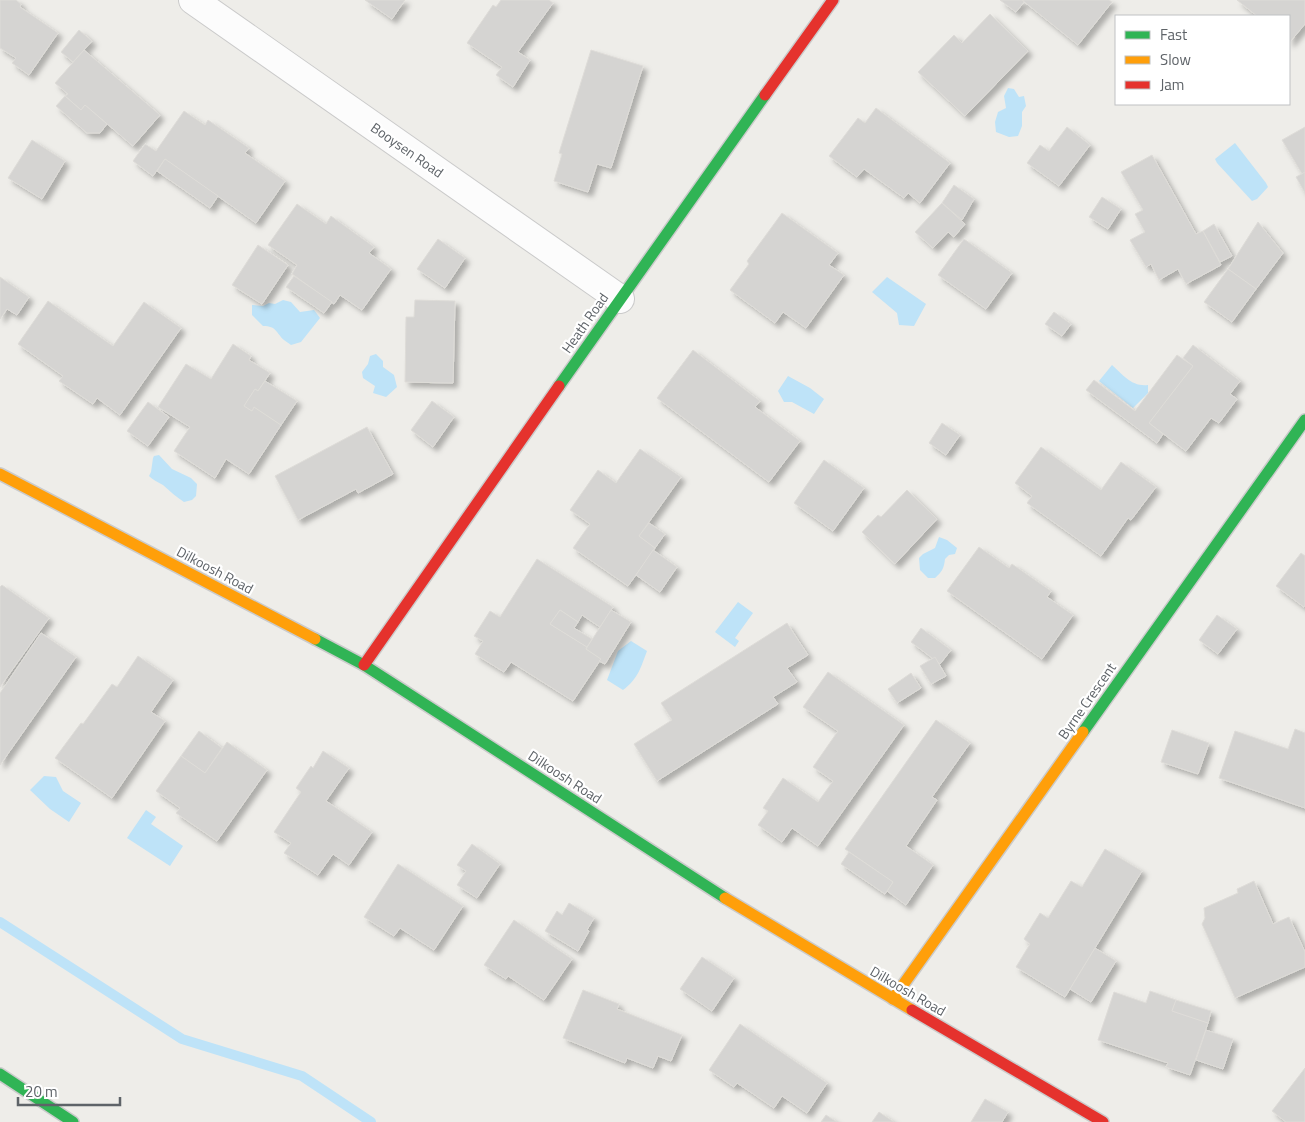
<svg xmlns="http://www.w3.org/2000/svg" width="1305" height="1122" font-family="'Titillium Web',sans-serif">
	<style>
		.water { fill: #bee3f8 }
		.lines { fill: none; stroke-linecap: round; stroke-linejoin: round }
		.stream { stroke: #bee3f8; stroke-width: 10 }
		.building { fill: #d5d4d2; stroke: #dedcd8; filter: url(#shadow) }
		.street-casing { stroke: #cacaca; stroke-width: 30 }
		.fast-casing { stroke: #cbcbcb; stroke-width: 14 }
		.slow-casing { stroke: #cbcbcb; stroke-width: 14 }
		.jam-casing { stroke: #cbcbcb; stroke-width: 14 }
		.street { stroke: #fcfcfc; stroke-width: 28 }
		.fast { stroke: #30b455; stroke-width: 11 }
		.slow { stroke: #ff9f0a; stroke-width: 11 }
		.jam { stroke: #e5322d; stroke-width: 11 }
		.labels { text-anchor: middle; stroke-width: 4.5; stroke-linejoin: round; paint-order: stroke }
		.street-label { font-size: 14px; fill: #5e6368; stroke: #fff }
	</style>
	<defs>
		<filter id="shadow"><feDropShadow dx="4.5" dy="4.5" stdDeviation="2.5" flood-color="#0004"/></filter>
	</defs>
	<rect width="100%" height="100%" fill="#eeede9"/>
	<g class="water">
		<polygon points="1008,88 1014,89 1019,97 1024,96 1026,106 1022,112 1022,126 1018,136 1009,137 996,132 995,122 998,112 1006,108 1004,96"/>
		<polygon points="1235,143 1266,183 1268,187 1257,199 1252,201 1217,163 1215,159"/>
		<polygon points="887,277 926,304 914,326 899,325 897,313 872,292"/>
		<path d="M283,300L291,302L300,312L314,310L320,318L301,342L291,345C289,343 286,342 284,340C276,333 277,326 263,326L252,315V305L263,306L269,303L275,304Z"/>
		<polygon points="376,354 383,361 383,367 394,375 397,387 386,397 373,393 375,386 363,378 362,372 368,364 370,356"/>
		<path d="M1112,365C1123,375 1132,387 1148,385V393L1133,408L1099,381Z"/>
		<polygon points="788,376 810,388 824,399 814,414 792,402 784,402 778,391"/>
		<path d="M159,455L172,469L191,478L197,484L196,496L192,500L184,502C176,497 170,491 163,485C158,482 153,480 149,476L151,472L153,458L154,456Z"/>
		<path d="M939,537L947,540L957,548L955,554L949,555L945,559C944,568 942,572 935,578H928L920,570L919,558L923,554L935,548Z"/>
		<polygon points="738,602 753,613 735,638 739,641 735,647 715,632"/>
		<path d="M631,641L647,651C641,667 638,679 623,690L607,680L618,651Z"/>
		<polygon points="44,776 56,777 63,791 81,803 69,822 50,809 30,790"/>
		<polygon points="146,810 156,817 151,824 183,846 170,866 127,838"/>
	</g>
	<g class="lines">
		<polyline class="stream" points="0,922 182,1039 302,1076 371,1122"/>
	</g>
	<g class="building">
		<polygon points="0,0 16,0 21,4 20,7 58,33 29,75 12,63 16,58 0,48"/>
		<polygon points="365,0 405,0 392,19"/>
		<polygon points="501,0 549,0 553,3 518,52 530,60 513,87 496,75 502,67 467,43 493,5 496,7"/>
		<polygon points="1000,0 1022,0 1024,2 1016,12"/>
		<polygon points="1022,0 1109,0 1112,2 1078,45"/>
		<polygon points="1237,0 1305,0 1305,24 1289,43 1289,16 1257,16"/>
		<polygon points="990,14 1028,51 965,116 918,72 954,35 962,43"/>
		<polygon points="79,30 92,41 73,62 61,52"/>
		<polygon points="84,50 160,115 133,146 85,105 81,110 65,96 68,94 55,83"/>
		<polygon points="591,50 643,66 611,168 597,164 588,192 554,181 562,154 559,153"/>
		<polygon points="65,96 81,110 85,105 107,124 100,133 87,133 56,106"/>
		<polygon points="876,108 950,163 920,203 908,193 904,198 864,169 857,177 829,156 858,118 865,123"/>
		<polygon points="184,111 205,125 208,120 249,148 245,153 285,181 256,223 165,159 153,176 133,161 145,144 156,151"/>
		<polygon points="1067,127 1090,145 1059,186 1027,163 1040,145 1049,151"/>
		<polygon points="1305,127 1305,172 1302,174 1282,140"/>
		<polygon points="32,140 65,161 42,199 8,178"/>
		<polygon points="1152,155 1196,234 1203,231 1221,265 1186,284 1178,269 1159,280 1151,264 1146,267 1130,240 1145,232 1135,214 1143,210 1121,172"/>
		<polygon points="165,159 218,196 210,208 157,171"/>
		<polygon points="1305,172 1305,193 1296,177"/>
		<polygon points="954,185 974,199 962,220 942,203"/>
		<polygon points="1102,197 1121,209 1108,229 1089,217"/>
		<polygon points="942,203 965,224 954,237 948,232 933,248 915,232"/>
		<polygon points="297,204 326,224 331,216 374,247 369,253 391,269 362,310 340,295 334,304 292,274 297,265 268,245"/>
		<polygon points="782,213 838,253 829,265 844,275 806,328 783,312 775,323 730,290 749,264 747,261"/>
		<polygon points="1258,222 1283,253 1256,289 1228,269"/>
		<polygon points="1214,224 1232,256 1220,262 1203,231"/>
		<polygon points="438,239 465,258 445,288 417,269"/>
		<polygon points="964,239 1012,273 986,309 938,275"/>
		<polygon points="258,245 288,265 262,304 232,285"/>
		<polygon points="1228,269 1256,289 1232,322 1204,302"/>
		<polygon points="294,276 332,302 324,313 286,287"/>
		<polygon points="0,277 29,297 17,315 7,309 0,319"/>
		<polygon points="415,300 455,301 453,383 405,382 406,317 414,317"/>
		<polygon points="48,301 113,346 144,302 181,328 120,415 97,398 93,404 59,381 63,376 18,344"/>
		<polygon points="1054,312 1071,324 1062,336 1045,324"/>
		<polygon points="233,344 251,356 249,360 270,373 258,391 255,389 244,406 252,411 254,407 281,425 249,474 226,459 215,478 174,451 190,427 158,407 186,364 211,379"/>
		<polygon points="1193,345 1240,381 1230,394 1237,399 1219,423 1211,418 1186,451 1149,423 1193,366 1183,358"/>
		<polygon points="693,350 760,401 755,407 800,441 769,482 657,398"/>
		<polygon points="1177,355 1193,366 1149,423 1163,434 1157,443 1086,390 1094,380 1135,411"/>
		<polygon points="265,381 297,401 281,425 254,407 252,411 244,406 255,389 258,391"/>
		<polygon points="432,401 454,417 433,447 411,430"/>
		<polygon points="148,402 169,417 148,446 127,431"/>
		<polygon points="942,423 960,435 946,455 929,443"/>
		<polygon points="367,427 393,474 358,493 356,489 298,520 275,476"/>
		<polygon points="1041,447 1101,490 1121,462 1156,487 1131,520 1128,518 1101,556 1027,503 1032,496 1015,483"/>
		<polygon points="640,449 681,477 639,536 655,548 628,586 573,548 590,524 570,510 598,470 616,483"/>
		<polygon points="824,460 864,488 833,531 794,503"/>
		<polygon points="907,490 937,519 895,564 862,532 878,515 881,517"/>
		<polygon points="649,523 665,534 655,548 639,536"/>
		<polygon points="979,547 1009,568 1012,564 1051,591 1047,597 1073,615 1042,659 947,591"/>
		<polygon points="653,550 677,567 660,592 636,575"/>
		<polygon points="1301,553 1305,556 1305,605 1304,607 1276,586"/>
		<polygon points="537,559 613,607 600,627 582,615 578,622 560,610 550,624 587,647 586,649 601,659 573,701 511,662 504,672 475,654 483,641 474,636 490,611 500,617"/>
		<polygon points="2,585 49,618 0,687 0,587"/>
		<polygon points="560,610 578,622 574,628 592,639 587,647 550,624"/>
		<polygon points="611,610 631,622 605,664 599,661 601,659 586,649"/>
		<polygon points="1217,615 1237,629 1218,654 1199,640"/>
		<polygon points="787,623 808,655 787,668 797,682 773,697 778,704 657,781 634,744 672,720 661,703"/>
		<polygon points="921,628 951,650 940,664 911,642"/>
		<polygon points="41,633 76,657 0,765 0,693"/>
		<polygon points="138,656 173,680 151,712 165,721 112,798 55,758 81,723 83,724 112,684 117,687"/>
		<polygon points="935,657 946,676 931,684 920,666"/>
		<polygon points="828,672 904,725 818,846 792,828 782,842 758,825 768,811 763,808 783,778 818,802 833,781 813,767 838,731 803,707"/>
		<polygon points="911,673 921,688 897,703 888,689"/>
		<polygon points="936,720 970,743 932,797 937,800 906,846 933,865 906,905 887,891 893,882 845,849"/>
		<polygon points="1295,729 1305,733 1305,808 1219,778 1235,731 1288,749"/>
		<polygon points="1172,730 1209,743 1198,774 1161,762"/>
		<polygon points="199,731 222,748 205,773 181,756"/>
		<polygon points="227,742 267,770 217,841 176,813 180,808 156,791 181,756 205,773"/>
		<polygon points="323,751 349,768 326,801 372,832 349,865 333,854 318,875 284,853 291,843 274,832 301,792 296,788 311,766 313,768"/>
		<polygon points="472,844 500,864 477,898 457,885 466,871 457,865"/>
		<polygon points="1105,849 1142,871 1065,997 1016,967 1030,944 1024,939 1040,913 1048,918 1071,881 1082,887"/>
		<polygon points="849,852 893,882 885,894 841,864"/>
		<polygon points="398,864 463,906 434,950 400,928 394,936 364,917"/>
		<polygon points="1254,881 1273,924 1289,917 1305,952 1305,967 1235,998 1202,924 1205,918 1204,908 1238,893 1237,889"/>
		<polygon points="569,903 594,918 587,930 589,931 578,951 545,931 557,911 562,915"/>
		<polygon points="514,920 572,959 544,1000 508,976 506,979 484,965"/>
		<polygon points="1095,948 1116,961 1091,1002 1070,989"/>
		<polygon points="702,957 734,978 712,1011 680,989"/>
		<polygon points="583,990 619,1004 617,1009 682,1035 671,1061 658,1056 653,1068 627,1058 625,1063 563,1038"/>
		<polygon points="1150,991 1176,1000 1172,1011 1208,1023 1190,1075 1166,1067 1168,1063 1098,1040 1114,992 1146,1003"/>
		<polygon points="1176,1000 1211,1011 1208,1023 1172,1011"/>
		<polygon points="740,1024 827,1083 807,1113 782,1096 774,1108 737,1083 734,1087 709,1070"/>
		<polygon points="1206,1030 1233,1039 1223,1069 1196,1060"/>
		<polygon points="1305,1068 1305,1122 1286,1122 1272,1111"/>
		<polygon points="985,1099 1008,1112 1002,1122 971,1122"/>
		<polygon points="879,1112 894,1122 872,1122"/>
		<polygon points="826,1115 837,1122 821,1122"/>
	</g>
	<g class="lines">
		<g class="street-casing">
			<polyline id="street" points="193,0 620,299"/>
		</g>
		<g class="fast-casing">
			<g id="fast">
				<polyline points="559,386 765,95"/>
				<polyline points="315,639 364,665 725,898"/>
				<polyline points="1083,732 1305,420"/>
				<polyline points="0,1074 73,1122"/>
			</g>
		</g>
		<g class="slow-casing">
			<g id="slow">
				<polyline points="0,474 315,639"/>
				<polyline points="725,898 912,1010"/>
				<polyline points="893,999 1083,732"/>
			</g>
		</g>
		<g class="jam-casing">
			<g id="jam">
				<polyline points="765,95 833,0"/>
				<polyline points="364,665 559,386"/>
				<polyline points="912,1010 1103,1122"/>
			</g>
		</g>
		<use href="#street" class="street"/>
		<use href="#fast" class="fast"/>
		<use href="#slow" class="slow"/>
		<use href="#jam" class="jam"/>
	</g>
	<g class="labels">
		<g class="street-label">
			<text transform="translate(407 150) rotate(35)" y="5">Booysen Road</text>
			<text transform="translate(585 323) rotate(-55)" y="5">Heath Road</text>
			<text transform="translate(215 570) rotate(28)" y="5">Dilkoosh Road</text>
			<text transform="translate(1087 701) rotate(-55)" y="5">Byrne Crescent</text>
			<text transform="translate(565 777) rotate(33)" y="5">Dilkoosh Road</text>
			<text transform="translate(908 991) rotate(30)" y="5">Dilkoosh Road</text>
		</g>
	</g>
	<rect x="1115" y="15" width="175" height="90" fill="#ffffff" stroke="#bfc1c3"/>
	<rect x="1125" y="31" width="25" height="8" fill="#30b455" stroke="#bfc1c3"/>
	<text x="1160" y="40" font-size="15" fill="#5e6368">Fast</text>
	<rect x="1125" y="56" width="25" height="8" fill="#ff9f0a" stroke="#bfc1c3"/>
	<text x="1160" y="65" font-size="15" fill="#5e6368">Slow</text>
	<rect x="1125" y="81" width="25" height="8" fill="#e5322d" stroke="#bfc1c3"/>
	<text x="1160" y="90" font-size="15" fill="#5e6368">Jam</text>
	<path d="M18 1097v8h102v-8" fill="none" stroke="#5e6368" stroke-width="2.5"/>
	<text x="25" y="1097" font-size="15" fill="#5e6368" stroke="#ffffff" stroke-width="4" paint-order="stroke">20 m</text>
</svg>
